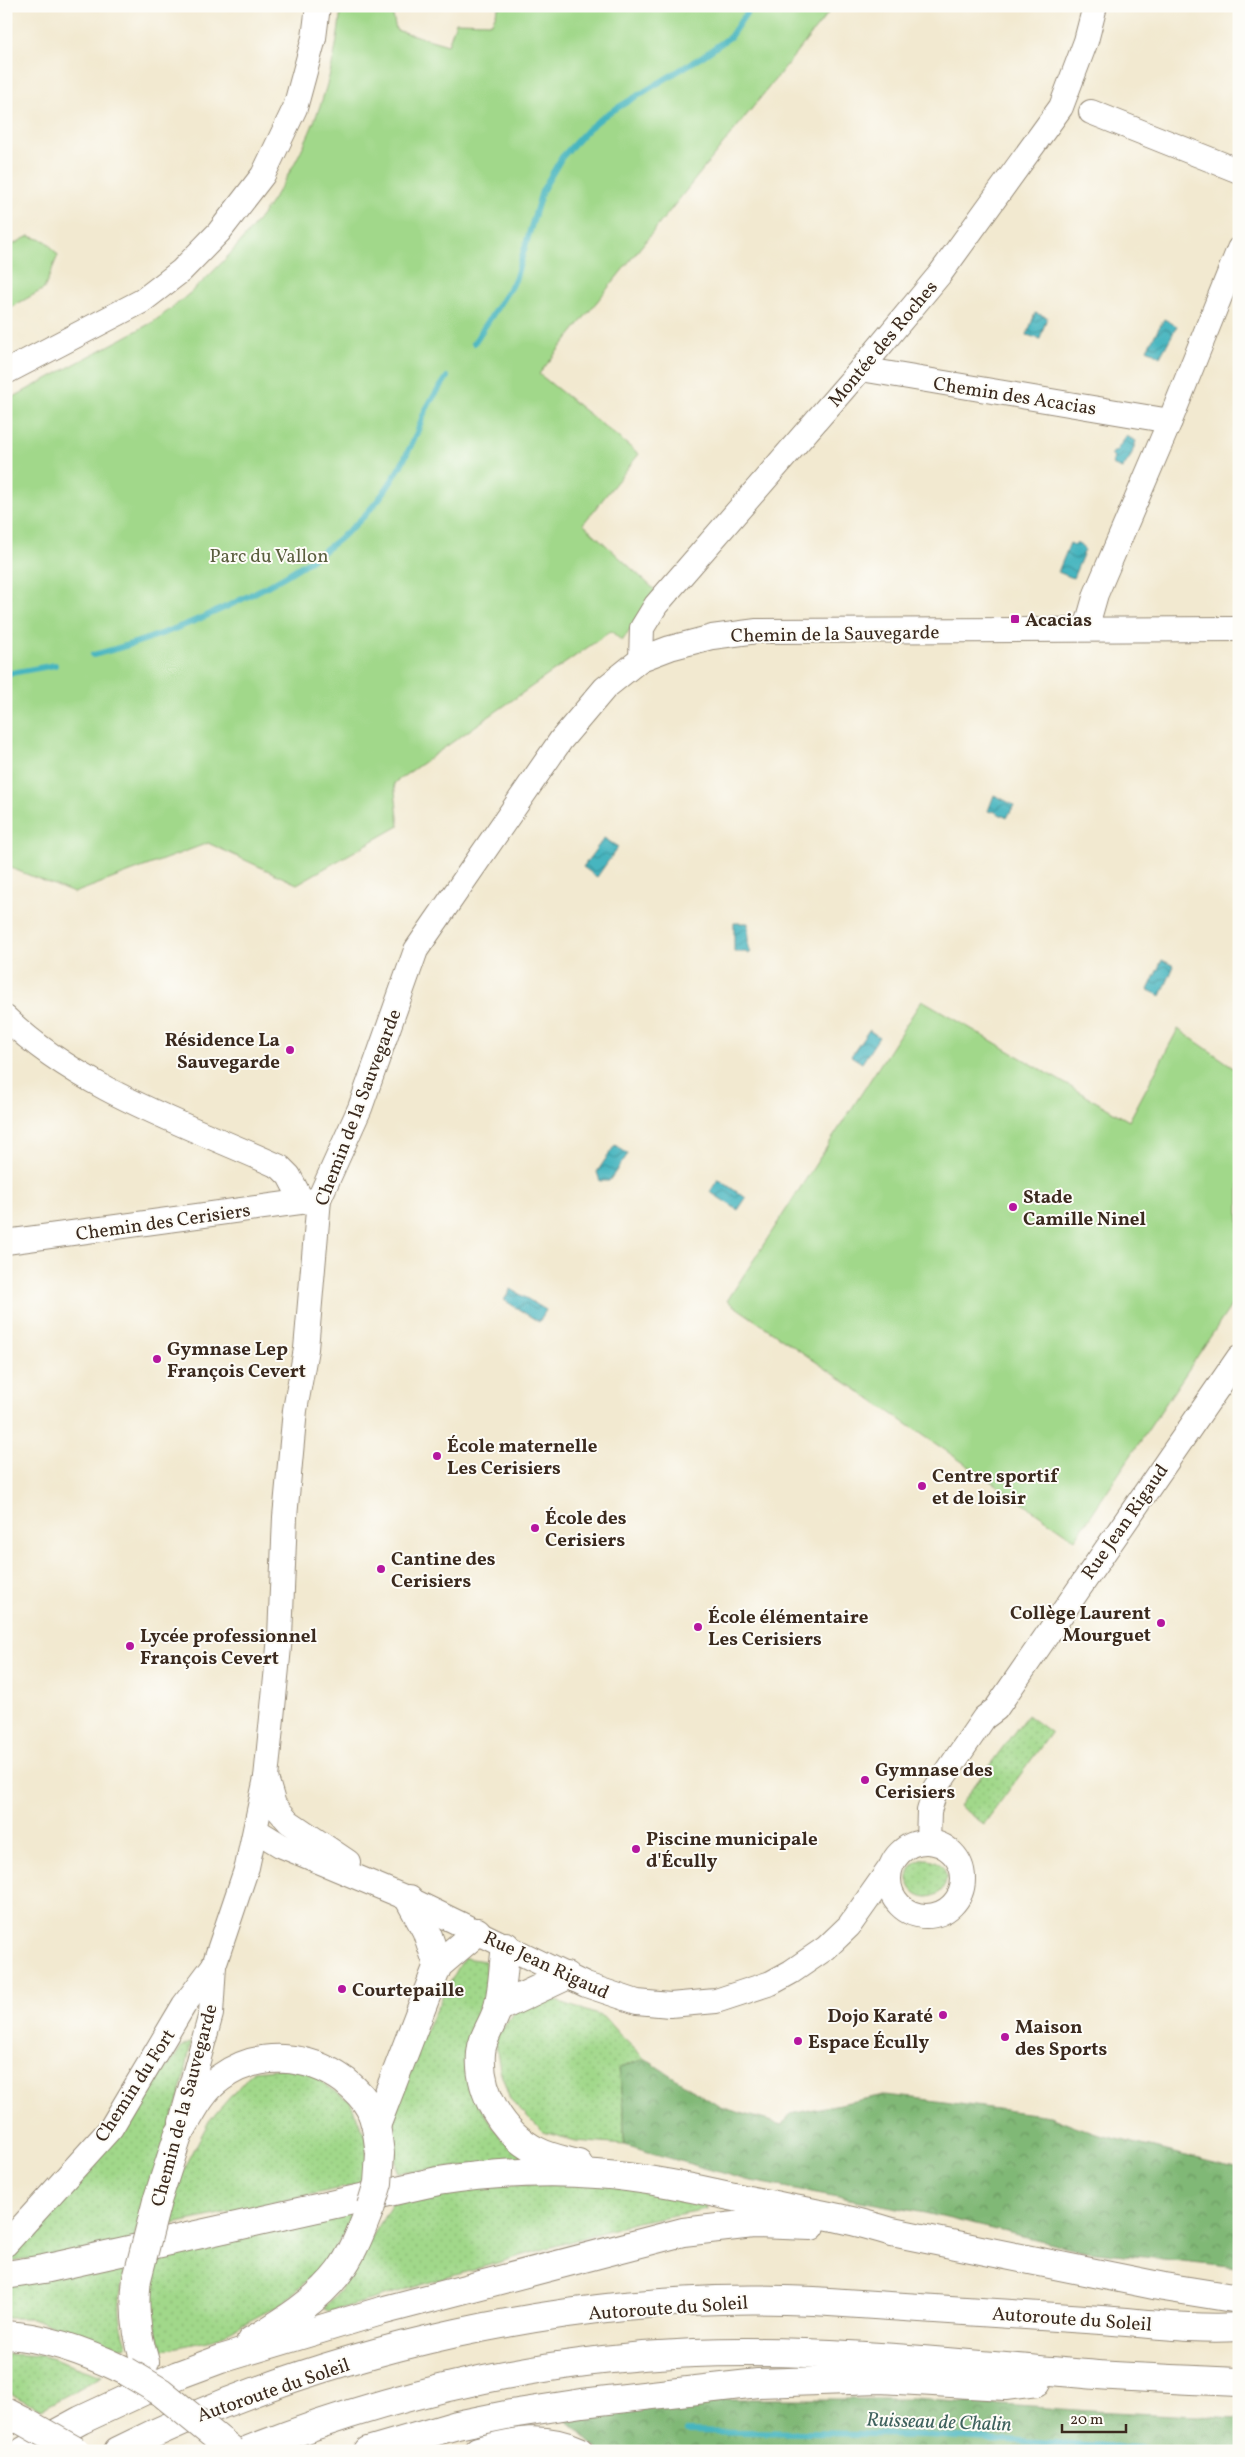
<svg xmlns="http://www.w3.org/2000/svg" width="1245" height="2457" font-family="Vollkorn,serif">
	<style>
		.grass { fill: url(#grass-dots); stroke: #6e8154 }
		.forest { fill: url(#forest-crowns); stroke: #5e714a }
		.park { fill: #a1d88a; stroke: #6e8154 }
		.water { fill: url(#water-waves); stroke: #40706e }
		.lines { fill: none; stroke-linecap: round; stroke-linejoin: round }
		.stream { stroke: #46b5bf; stroke-width: 6 }
		.minor-casing { stroke: #968a77; stroke-width: 26 }
		.major-casing { stroke: #968a77; stroke-width: 30 }
		.highway-casing { stroke: #968a77; stroke-width: 30 }
		.minor { stroke: #fff; stroke-width: 24 }
		.major { stroke: #fff; stroke-width: 28 }
		.highway { stroke: #fff; stroke-width: 28 }
		.major-bridge-casing { stroke: #968a77; stroke-width: 30; stroke-linecap: butt }
		.highway-bridge-casing { stroke: #968a77; stroke-width: 30; stroke-linecap: butt }
		.major-bridge { stroke: #fff; stroke-width: 28 }
		.highway-bridge { stroke: #fff; stroke-width: 28 }
		.poi-dot { fill: #b5179e; stroke: #fdfcf7; stroke-width: 2 }
		.labels { text-anchor: middle; stroke-width: 4; stroke-linejoin: round; paint-order: stroke }
		.street-label { font-size: 19px; fill: #3b2a1e; stroke: #fdfcf7 }
		.park-label { font-size: 19px; fill: #5a5e3e; stroke: #fdfcf7 }
		.poi-label { font-size: 19px; font-weight: bold; fill: #3b2a1e; stroke: #fdfcf7; text-anchor: start }
		.water-label { font-size: 20px; font-style: italic; fill: #3f625e; stroke: #fdfcf7 }
	</style>
	<defs>
		<pattern id="grass-dots" width="8" height="8" patternUnits="userSpaceOnUse" patternTransform="scale(1.25)"><rect width="8" height="8" fill="#a1d88a"/><path d="M2 2h.1M6 6h.1" fill="none" stroke="#8cba77" stroke-width="1.8" stroke-linecap="round"/></pattern>
		<pattern id="forest-crowns" width="20" height="18" patternUnits="userSpaceOnUse" patternTransform="scale(1.25)"><rect width="20" height="18" fill="#80b876"/><path d="M2 6a3 3 0 1 1 6 0M12 15a3 3 0 1 1 6 0" fill="none" stroke="#6a9660"/></pattern>
		<pattern id="water-waves" width="16" height="10" patternUnits="userSpaceOnUse" patternTransform="scale(1.25)"><rect width="16" height="10" fill="#46b5bf"/><path d="M0 5q4-4 8 0t8 0" fill="none" stroke="#3c939b"/></pattern>
	</defs>
	<rect width="100%" height="100%" fill="#fdfcf7"/>
	<filter id="ink" filterUnits="userSpaceOnUse"><feTurbulence type="fractalNoise" baseFrequency=".02" numOctaves="2"/><feDisplacementMap in="SourceGraphic" scale="10" xChannelSelector="R" yChannelSelector="G"/><feConvolveMatrix kernelMatrix="1 2 1 2 8 2 1 2 1" color-interpolation-filters="sRGB"/></filter>
	<filter id="wash" filterUnits="userSpaceOnUse"><feTurbulence type="fractalNoise" baseFrequency=".0096" numOctaves="4" result="noise"/><feDisplacementMap in="SourceGraphic" scale="20" xChannelSelector="R" yChannelSelector="G"/><feGaussianBlur stdDeviation="1.12" result="paint"/><feColorMatrix in="noise" values="0 0 0 0 0 0 0 0 0 0 0 0 0 0 0 0 0 1.4 0 .05"/><feComposite in="paint" operator="in"/></filter>
	<g filter="url(#wash)">
		<rect width="100%" height="100%" fill="#f2e9d0"/>
		<g class="grass">
			<polygon points="1027,1715 1051,1733 984,1824 959,1806"/>
			<circle cx="927" cy="1878" r="19"/>
			<path d="M464,1958L485,1961L490,1987L471,2033L472,2095L502,2139L526,2156L520,2162L397,2172C396,2159 393,2146 393,2134C394,2085 439,2001 464,1958Z"/>
			<polygon points="547,1998 604,2017 618,2033 645,2059 619,2068 624,2108 624,2145 576,2141 543,2132 510,2099 500,2070 495,2039 518,2008"/>
			<polygon points="191,2042 183,2084 133,2241 6,2263 163,2073 182,2047"/>
			<polygon points="299,2067 350,2101 367,2140 366,2183 168,2225 177,2183 209,2121 253,2071"/>
			<polygon points="612,2183 705,2200 707,2209 637,2222 329,2312 324,2308 340,2290 392,2204 475,2186"/>
			<polygon points="359,2210 326,2262 283,2303 213,2340 163,2350 147,2302 156,2254"/>
			<path d="M129,2256C120,2291 114,2310 128,2346L116,2348L31,2318H6V2285Z"/>
			<polygon points="6,2354 44,2356 102,2376 41,2409 6,2392"/>
		</g>
		<g class="forest">
			<polygon points="645,2059 720,2107 783,2125 790,2114 884,2095 914,2098 1050,2116 1093,2133 1239,2169 1239,2267 1086,2251 925,2213 746,2180 624,2145 624,2108 619,2068"/>
			<polygon points="721,2399 913,2399 1091,2411 1239,2418 1239,2451 599,2451 566,2419"/>
		</g>
		<g class="park">
			<path d="M341,6H391L396,30L448,45L456,22L492,23L499,6H834L539,374L639,454L583,524L656,591L622,641L611,631L394,783L399,826L297,884L208,843L74,893L6,866V401L153,322C256,249 332,134 341,6Z"/>
			<polygon points="29,236 46,241 58,255 44,289 6,310 6,248"/>
			<polygon points="922,1000 1129,1121 1178,1029 1239,1071 1239,1294 1075,1539 727,1301"/>
		</g>
		<g class="water">
			<polygon points="1035,313 1047,317 1040,339 1027,335"/>
			<polygon points="1164,319 1177,326 1160,357 1147,349"/>
			<polygon points="1126,436 1136,441 1131,456 1122,469 1112,465 1114,457 1111,454 1117,450"/>
			<polygon points="1077,542 1085,550 1073,578 1058,572 1070,543 1074,545"/>
			<polygon points="994,795 1014,805 1007,818 993,811 991,812 988,811"/>
			<polygon points="604,838 618,847 597,877 583,867"/>
			<polygon points="734,923 748,923 748,948 751,952 749,954 745,952 734,952"/>
			<polygon points="1162,960 1174,966 1161,996 1148,990"/>
			<polygon points="869,1030 879,1037 862,1063 851,1056"/>
			<polygon points="615,1145 628,1154 609,1181 600,1181 597,1172"/>
			<polygon points="718,1179 746,1198 738,1210 710,1192"/>
			<polygon points="511,1289 546,1310 539,1322 504,1300"/>
		</g>
		<g class="lines">
			<g class="stream">
				<polyline points="474,343 515,280 542,191 562,157 588,129 604,116 703,56 730,37 751,6"/>
				<path d="M93,655C180,633 316,575 374,505C391,485 404,461 415,437C420,427 422,415 428,406C433,396 441,387 447,377"/>
				<polyline points="6,674 55,665"/>
				<polyline points="687,2431 925,2435 1190,2451"/>
			</g>
		</g>
	</g>
	<g filter="url(#ink)">
		<g class="lines">
			<g class="minor-casing">
				<g id="minor">
					<polyline points="1091,112 1239,171"/>
					<polyline points="861,369 1170,421"/>
					<polyline points="6,372 142,301 181,271 219,232 263,175 295,108 314,38 318,6"/>
					<polyline points="1086,629 1096,594 1170,421 1239,249"/>
					<polyline points="641,659 642,628 656,605 861,369 940,274 1061,107 1086,41 1095,6"/>
					<path d="M6,1018C80,1090 188,1125 280,1167L289,1176L302,1201"/>
					<polyline points="6,1242 315,1200"/>
					<polyline points="266,1778 274,1805 289,1822 348,1862"/>
					<polyline points="257,1831 280,1845 409,1899 586,1985 637,2002 670,2005 716,2001 771,1983 791,1972 826,1948 849,1926 890,1868"/>
					<polyline points="928,1842 929,1811 936,1788 984,1718 996,1709 1239,1357"/>
					<circle cx="926" cy="1879" r="37"/>
					<polyline points="181,2122 211,2014 214,1965 247,1867 266,1778 280,1637 285,1517 295,1410 306,1349 319,1199 360,1108 416,950 561,740 605,688 641,659 670,648 712,637 757,631 1239,629"/>
					<polyline points="6,2244 111,2128 184,2005 214,1965"/>
				</g>
			</g>
			<g class="major-casing">
				<g id="major">
					<polyline points="157,2201 178,2136"/>
					<path d="M137,2279C133,2309 136,2334 145,2362"/>
					<path d="M6,2335C48,2337 89,2353 126,2371"/>
					<polyline points="6,2412 23,2421"/>
					<path d="M478,2451C514,2441 544,2435 579,2451"/>
				</g>
			</g>
			<g class="highway-casing">
				<g id="highway">
					<polyline points="409,1899 426,1930 438,1965"/>
					<path d="M506,1946C503,1966 503,1988 498,2007C494,2023 482,2036 481,2053C478,2092 502,2133 537,2151C550,2158 564,2160 578,2164"/>
					<polyline points="498,2008 566,1976"/>
					<polyline points="376,2126 438,1965 477,1932"/>
					<path d="M178,2136C190,2116 200,2092 220,2078C258,2050 308,2054 345,2081C355,2089 364,2097 370,2109C377,2123 378,2139 380,2154"/>
					<path d="M6,2275L44,2269L438,2181C491,2173 544,2170 597,2174C652,2178 705,2191 758,2202C804,2211 848,2218 892,2232L1164,2287L1239,2299"/>
					<path d="M251,2341C283,2322 317,2301 339,2272C354,2252 362,2228 371,2206"/>
					<polyline points="24,2451 81,2420 178,2375 221,2359 381,2311 683,2232 753,2224 811,2226"/>
					<path d="M118,2451C323,2348 585,2289 814,2301C910,2307 1005,2314 1101,2320C1146,2323 1193,2330 1239,2327"/>
					<path d="M246,2451C388,2395 540,2359 694,2353C829,2348 963,2364 1097,2375C1144,2378 1192,2380 1239,2382"/>
					<polyline points="368,2451 457,2425 511,2414 582,2403 758,2383 880,2379 1005,2386 1037,2382"/>
				</g>
			</g>
			<use href="#minor" class="minor"/>
			<use href="#major" class="major"/>
			<use href="#highway" class="highway"/>
			<g class="major-bridge-casing">
				<g id="major-bridge">
					<polyline points="137,2279 157,2201"/>
					<polyline points="126,2371 161,2392 233,2451"/>
					<polyline points="23,2421 76,2451"/>
				</g>
			</g>
			<g class="highway-bridge-casing">
				<polyline id="highway-bridge" points="371,2206 378,2183 380,2154"/>
			</g>
			<use href="#major-bridge" class="major-bridge"/>
			<use href="#highway-bridge" class="highway-bridge"/>
		</g>
	</g>
	<g class="poi-dot">
		<rect x="1010" y="614" width="10" height="10" rx="2.5"/>
		<circle cx="290" cy="1050" r="5"/>
		<circle cx="1013" cy="1207" r="5"/>
		<circle cx="157" cy="1359" r="5"/>
		<circle cx="437" cy="1456" r="5"/>
		<circle cx="922" cy="1486" r="5"/>
		<circle cx="535" cy="1528" r="5"/>
		<circle cx="381" cy="1569" r="5"/>
		<circle cx="1161" cy="1623" r="5"/>
		<circle cx="698" cy="1627" r="5"/>
		<circle cx="130" cy="1646" r="5"/>
		<circle cx="865" cy="1780" r="5"/>
		<circle cx="636" cy="1849" r="5"/>
		<circle cx="342" cy="1989" r="5"/>
		<circle cx="943" cy="2015" r="5"/>
		<circle cx="1005" cy="2037" r="5"/>
		<circle cx="798" cy="2041" r="5"/>
	</g>
	<g class="labels">
		<g class="street-label">
			<text transform="translate(882 343) rotate(-50)" y="7">Montée des Roches</text>
			<text transform="translate(1015 395) rotate(9)" y="7">Chemin des Acacias</text>
			<text transform="translate(835 633) rotate(-1)" y="7">Chemin de la Sauvegarde</text>
			<text transform="translate(357 1107) rotate(-69)" y="7">Chemin de la Sauvegarde</text>
			<text transform="translate(163 1221) rotate(-8)" y="7">Chemin des Cerisiers</text>
			<text transform="translate(1124 1521) rotate(-55)" y="7">Rue Jean Rigaud</text>
			<text transform="translate(547 1964) rotate(25)" y="7">Rue Jean Rigaud</text>
			<text transform="translate(134 2085) rotate(-57)" y="7">Chemin du Fort</text>
			<text transform="translate(183 2105) rotate(-75)" y="7">Chemin de la Sauvegarde</text>
			<text transform="translate(668 2307) rotate(-4)" y="7">Autoroute du Soleil</text>
			<text transform="translate(1072 2318) rotate(4)" y="7">Autoroute du Soleil</text>
			<text transform="translate(273 2389) rotate(-19)" y="7">Autoroute du Soleil</text>
		</g>
		<g class="park-label">
			<text x="269" y="562">Parc du Vallon</text>
		</g>
		<g class="poi-label">
			<text x="1025" y="626">Acacias</text>
			<text x="280" y="1046" text-anchor="end">Résidence La<tspan x="280" dy="22">Sauvegarde</tspan></text>
			<text x="1023" y="1203">Stade<tspan x="1023" dy="22">Camille Ninel</tspan></text>
			<text x="167" y="1355">Gymnase Lep<tspan x="167" dy="22">François Cevert</tspan></text>
			<text x="447" y="1452">École maternelle<tspan x="447" dy="22">Les Cerisiers</tspan></text>
			<text x="932" y="1482">Centre sportif<tspan x="932" dy="22">et de loisir</tspan></text>
			<text x="545" y="1524">École des<tspan x="545" dy="22">Cerisiers</tspan></text>
			<text x="391" y="1565">Cantine des<tspan x="391" dy="22">Cerisiers</tspan></text>
			<text x="1151" y="1619" text-anchor="end">Collège Laurent<tspan x="1151" dy="22">Mourguet</tspan></text>
			<text x="708" y="1623">École élémentaire<tspan x="708" dy="22">Les Cerisiers</tspan></text>
			<text x="140" y="1642">Lycée professionnel<tspan x="140" dy="22">François Cevert</tspan></text>
			<text x="875" y="1776">Gymnase des<tspan x="875" dy="22">Cerisiers</tspan></text>
			<text x="646" y="1845">Piscine municipale<tspan x="646" dy="22">d'Écully</tspan></text>
			<text x="352" y="1996">Courtepaille</text>
			<text x="933" y="2022" text-anchor="end">Dojo Karaté</text>
			<text x="1015" y="2033">Maison<tspan x="1015" dy="22">des Sports</tspan></text>
			<text x="808" y="2048">Espace Écully</text>
		</g>
		<g class="water-label">
			<text transform="translate(939 2421) rotate(2)" y="7">Ruisseau de Chalin</text>
		</g>
	</g>
	<rect width="1245" height="2457" fill="none" stroke="#fdfcf7" stroke-width="25"/>
	<path d="M1062 2424v8h64v-8" fill="none" stroke="#3b2a1e" stroke-width="2.5"/>
	<text x="1070" y="2424" font-size="15" fill="#3b2a1e" stroke="#fdfcf7" stroke-width="4" paint-order="stroke">20 m</text>
</svg>
